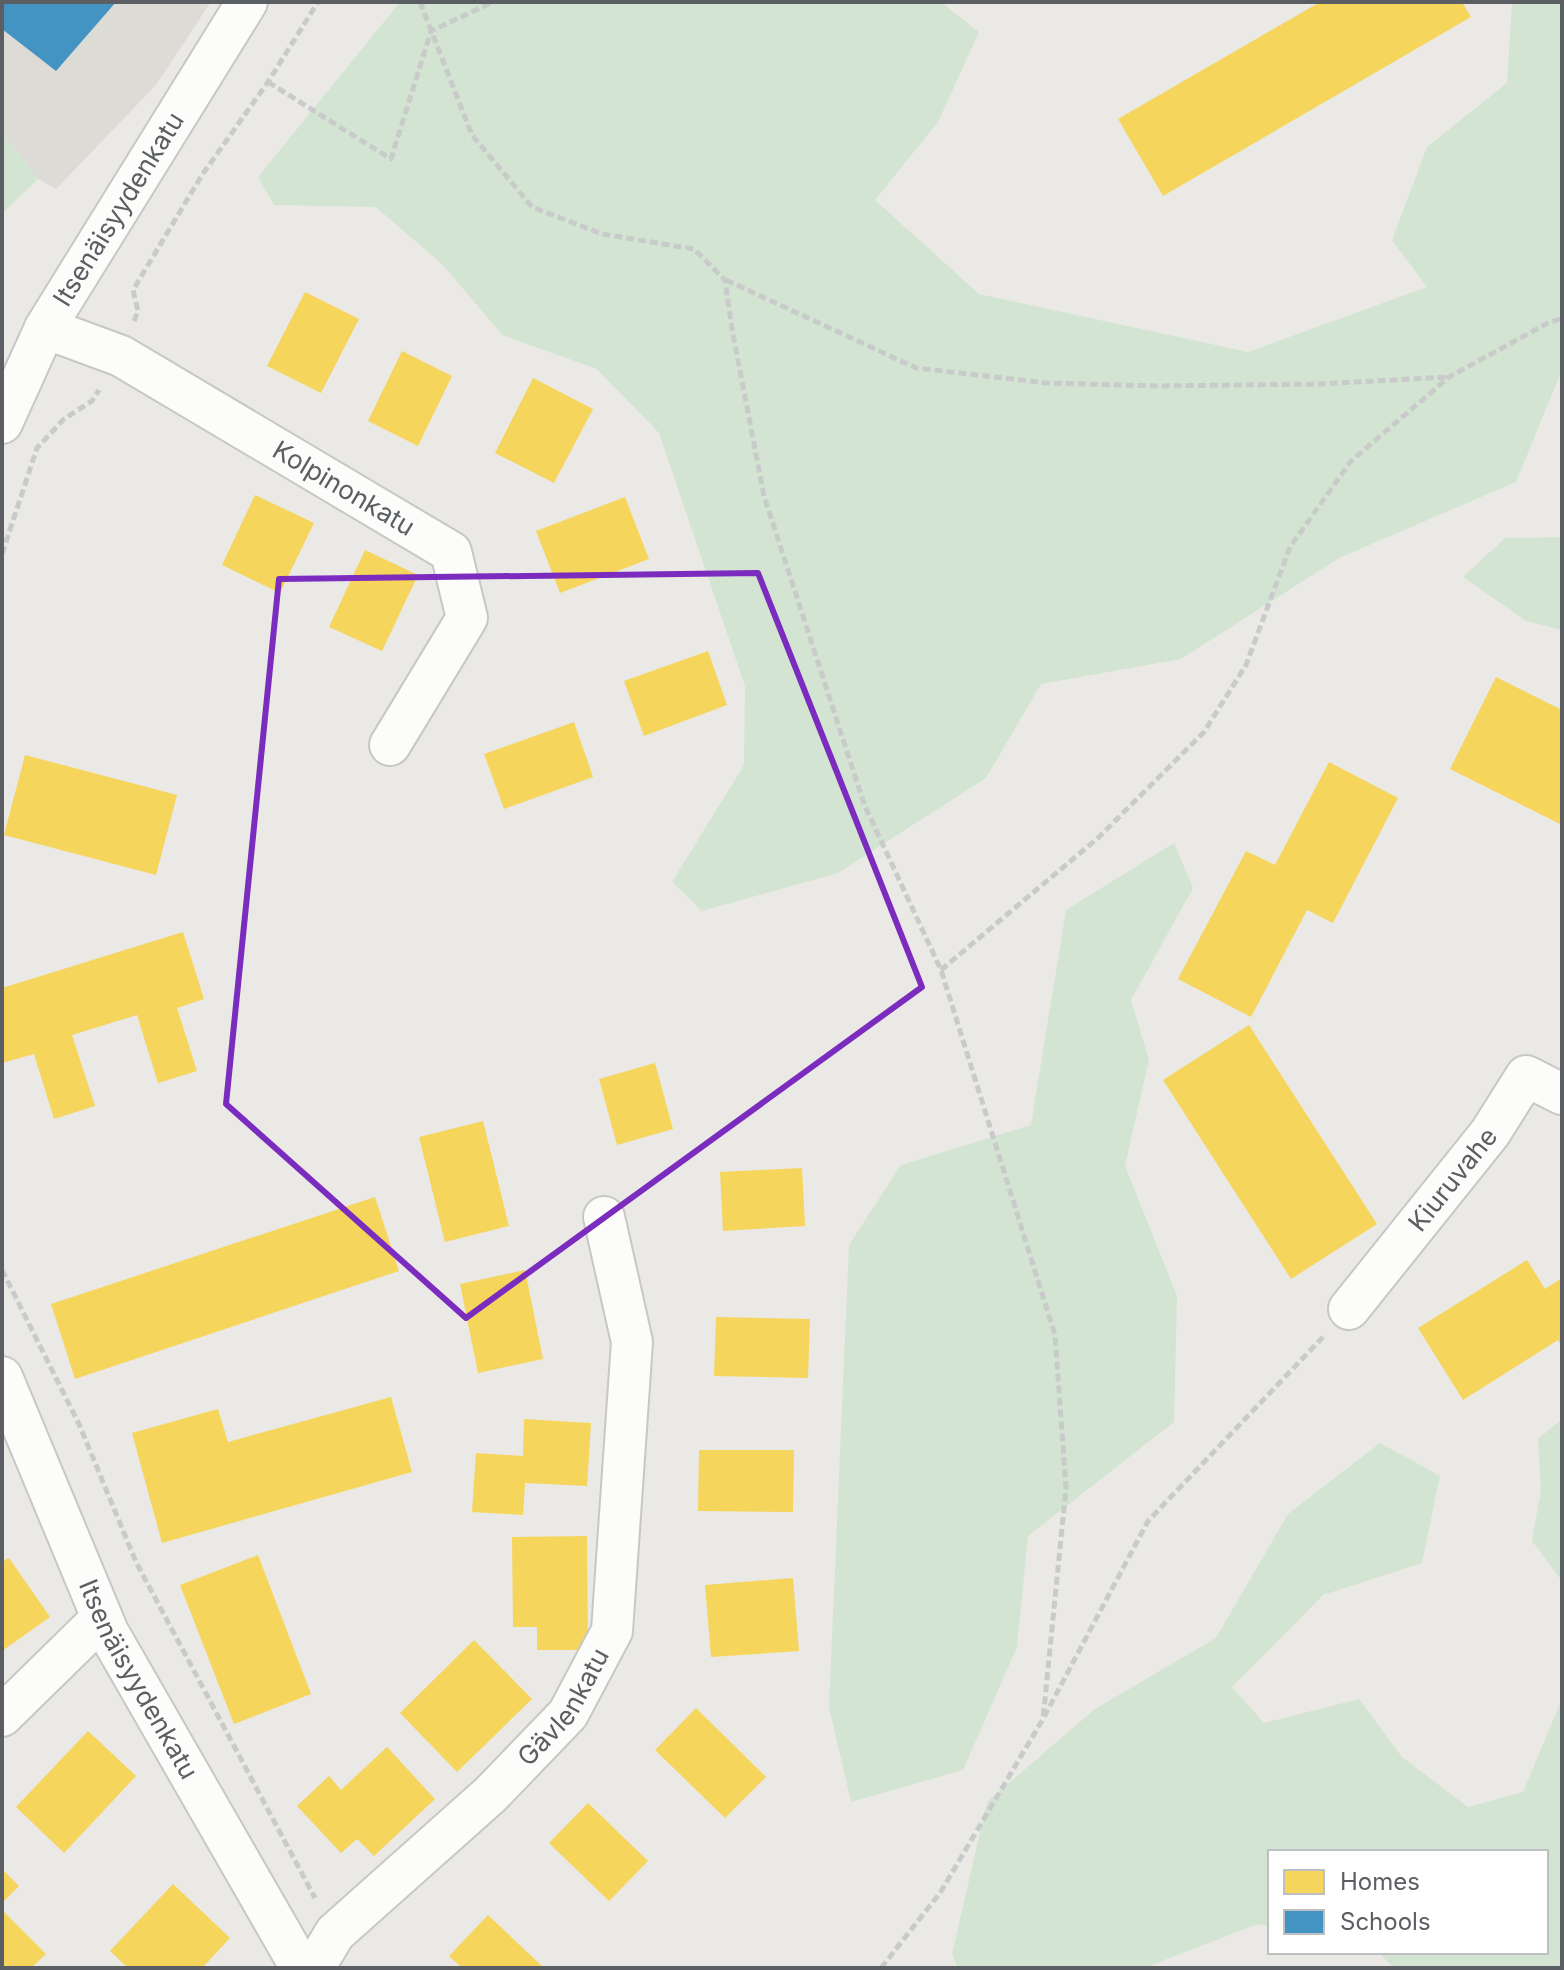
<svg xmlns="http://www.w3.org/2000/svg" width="1564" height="1970" font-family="Inter,sans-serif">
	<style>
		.education { fill: #dddbd5 }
		.green { fill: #d3e5d2 }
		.homes { fill: #f6d55c }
		.schools { fill: #4393c3 }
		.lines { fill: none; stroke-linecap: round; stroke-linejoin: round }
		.minor-casing { stroke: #c7c7c7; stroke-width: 44 }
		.path { stroke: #c8cbc9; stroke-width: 5; stroke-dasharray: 8 4; stroke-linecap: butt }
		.minor { stroke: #fcfcfb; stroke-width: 40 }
		.marked { fill: none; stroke: #7b2cbf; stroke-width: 6; stroke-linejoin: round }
		.labels { text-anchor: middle; stroke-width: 8; stroke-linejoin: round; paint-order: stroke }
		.street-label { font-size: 26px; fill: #5b5e62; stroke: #fff }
	</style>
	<rect width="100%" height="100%" fill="#eae9e5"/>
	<polygon class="education" points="2,2 211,2 156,85 56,189 38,179 2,133"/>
	<g class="green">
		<polygon points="400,2 941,2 979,32 938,122 875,200 979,294 1248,352 1427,287 1392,240 1427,147 1507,83 1512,2 1562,2 1562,370 1516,482 1339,558 1181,659 1041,684 986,778 838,873 702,911 672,882 744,765 745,686 659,433 597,369 502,335 445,267 376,207 274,205 258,177"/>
		<polygon points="2,133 38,179 2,213"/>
		<polygon points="1562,537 1562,630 1526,621 1463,577 1505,538"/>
		<polygon points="1174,843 1193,888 1131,1000 1149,1060 1125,1166 1177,1296 1174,1422 1028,1536 1017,1647 963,1770 851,1802 829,1707 849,1245 901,1165 1031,1125 1066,910"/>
		<polygon points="1562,1419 1562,1581 1532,1541 1541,1490 1538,1439"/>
		<polygon points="1380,1443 1440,1476 1422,1563 1323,1595 1232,1687 1264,1723 1359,1699 1402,1757 1468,1807 1523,1792 1562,1699 1562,1968 1394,1968 1378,1952 1546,1952 1546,1852 1270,1852 1270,1926 1258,1924 1154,1964 1150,1968 958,1968 952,1954 987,1802 1095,1709 1216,1638 1288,1514"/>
	</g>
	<g class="homes">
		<polygon points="1320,2 1462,2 1471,17 1163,196 1118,119"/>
		<polygon points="305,292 359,319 321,393 267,366"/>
		<polygon points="402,351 452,376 418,446 368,421"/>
		<polygon points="533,378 593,409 554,483 495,453"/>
		<polygon points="255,495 314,523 280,593 222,565"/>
		<polygon points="625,497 649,559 560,593 536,531"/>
		<polygon points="365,550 418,575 382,651 329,627"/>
		<polygon points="708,651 727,705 644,736 624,681"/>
		<polygon points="1496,677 1562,710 1562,825 1450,769"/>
		<polygon points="574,722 593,777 504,809 484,754"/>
		<polygon points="25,755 177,795 156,875 4,835"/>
		<polygon points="1329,762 1398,798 1333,923 1307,910 1251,1017 1178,979 1246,851 1275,865"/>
		<polygon points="183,932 204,999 177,1008 197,1071 158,1083 137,1015 72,1035 95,1106 54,1119 34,1054 2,1063 2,988"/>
		<polygon points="1249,1025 1377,1224 1291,1279 1163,1080"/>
		<polygon points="655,1063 673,1129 617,1145 599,1079"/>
		<polygon points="483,1121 509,1226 445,1242 419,1137"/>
		<polygon points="802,1168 805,1226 723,1231 720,1172"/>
		<polygon points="375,1197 399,1271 75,1379 51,1304"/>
		<polygon points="1527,1260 1545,1289 1562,1278 1562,1347 1558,1340 1463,1400 1418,1328"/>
		<polygon points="525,1270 543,1359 478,1373 460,1284"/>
		<polygon points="716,1317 810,1319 808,1378 714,1376"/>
		<polygon points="391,1397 412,1472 162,1543 132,1433 218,1409 228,1442"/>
		<polygon points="524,1419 591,1423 587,1486 525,1483 523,1515 472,1512 476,1453 523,1456"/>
		<polygon points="699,1450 794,1450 793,1512 698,1511"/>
		<polygon points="587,1536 588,1650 537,1650 537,1627 513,1627 512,1537"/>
		<polygon points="258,1555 311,1694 234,1724 180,1585"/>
		<polygon points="9,1558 50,1617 2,1651 2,1562"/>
		<polygon points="793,1578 799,1651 711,1657 705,1585"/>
		<polygon points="474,1640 532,1699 457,1772 400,1713"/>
		<polygon points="696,1708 766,1777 725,1818 655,1750"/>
		<polygon points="88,1731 136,1776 64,1853 16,1807"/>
		<polygon points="387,1747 435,1799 374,1856 357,1839 341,1853 297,1806 329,1776 341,1790"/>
		<polygon points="588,1803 648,1861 609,1901 549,1843"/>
		<polygon points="2,1869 19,1886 2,1903"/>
		<polygon points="173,1884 230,1938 202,1968 128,1968 110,1951"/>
		<polygon points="2,1910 46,1954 31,1968 2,1968"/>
		<polygon points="488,1915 544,1968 462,1968 449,1956"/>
	</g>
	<polygon class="schools" points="2,2 116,2 56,71 2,29"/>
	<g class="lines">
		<g class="minor-casing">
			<g id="minor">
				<path id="s1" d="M45,328L121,356L451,552L467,618L390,745"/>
				<path id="s2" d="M2,423L45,328L247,2"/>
				<path id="s3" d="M1349,1309L1490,1133L1526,1076L1562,1094"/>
				<path id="s4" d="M2,1377L108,1632L301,1968"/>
				<polyline points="2,1716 102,1618"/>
				<path id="s5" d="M314,1968L335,1933L491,1794L568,1714L612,1631L632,1342L604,1217"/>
			</g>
		</g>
		<g class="path">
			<polyline points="420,2 472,135 532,207 602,234 694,249 725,280 732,329 764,496 864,804 941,970 1055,1335 1066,1488 1043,1719"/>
			<polyline points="268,82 391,159 431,31 493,2"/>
			<polyline points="726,280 916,368 1047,383 1158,386 1319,384 1448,377"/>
			<polyline points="134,321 138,311 133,290 202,175 268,82 318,2"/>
			<polyline points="2,554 37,448 64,419 92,401 99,390"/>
			<polyline points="941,970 1098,838 1204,732 1246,665 1290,547 1351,461 1449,377 1546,324 1562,318"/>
			<polyline points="2,1270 79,1424 136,1562 315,1898"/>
			<polyline points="881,1968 940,1893 1043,1719 1148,1521 1323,1337"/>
		</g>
		<use href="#minor" class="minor"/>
	</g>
	<path class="marked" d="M758,573L922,987L466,1318L226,1104L279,579Z"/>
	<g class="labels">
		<g class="street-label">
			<text dy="9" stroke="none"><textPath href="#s2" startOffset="244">Itsenäisyydenkatu</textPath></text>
			<text dy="9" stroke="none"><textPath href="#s1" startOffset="340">Kolpinonkatu</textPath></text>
			<text dy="9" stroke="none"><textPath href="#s3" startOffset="166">Kiuruvahe</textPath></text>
			<text dy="9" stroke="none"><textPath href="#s4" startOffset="332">Itsenäisyydenkatu</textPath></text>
			<text dy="9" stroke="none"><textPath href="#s5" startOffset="364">Gävlenkatu</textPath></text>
		</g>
	</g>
	<rect width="1564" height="1970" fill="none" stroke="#5b5e62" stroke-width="8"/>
	<rect x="1268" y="1850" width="280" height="104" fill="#ffffff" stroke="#bdbfc0" stroke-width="2"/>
	<rect x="1284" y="1870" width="40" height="24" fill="#f6d55c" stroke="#bdbfc0" stroke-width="2"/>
	<text x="1340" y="1890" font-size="24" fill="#5b5e62">Homes</text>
	<rect x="1284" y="1910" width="40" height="24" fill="#4393c3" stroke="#bdbfc0" stroke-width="2"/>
	<text x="1340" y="1930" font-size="24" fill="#5b5e62">Schools</text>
</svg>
